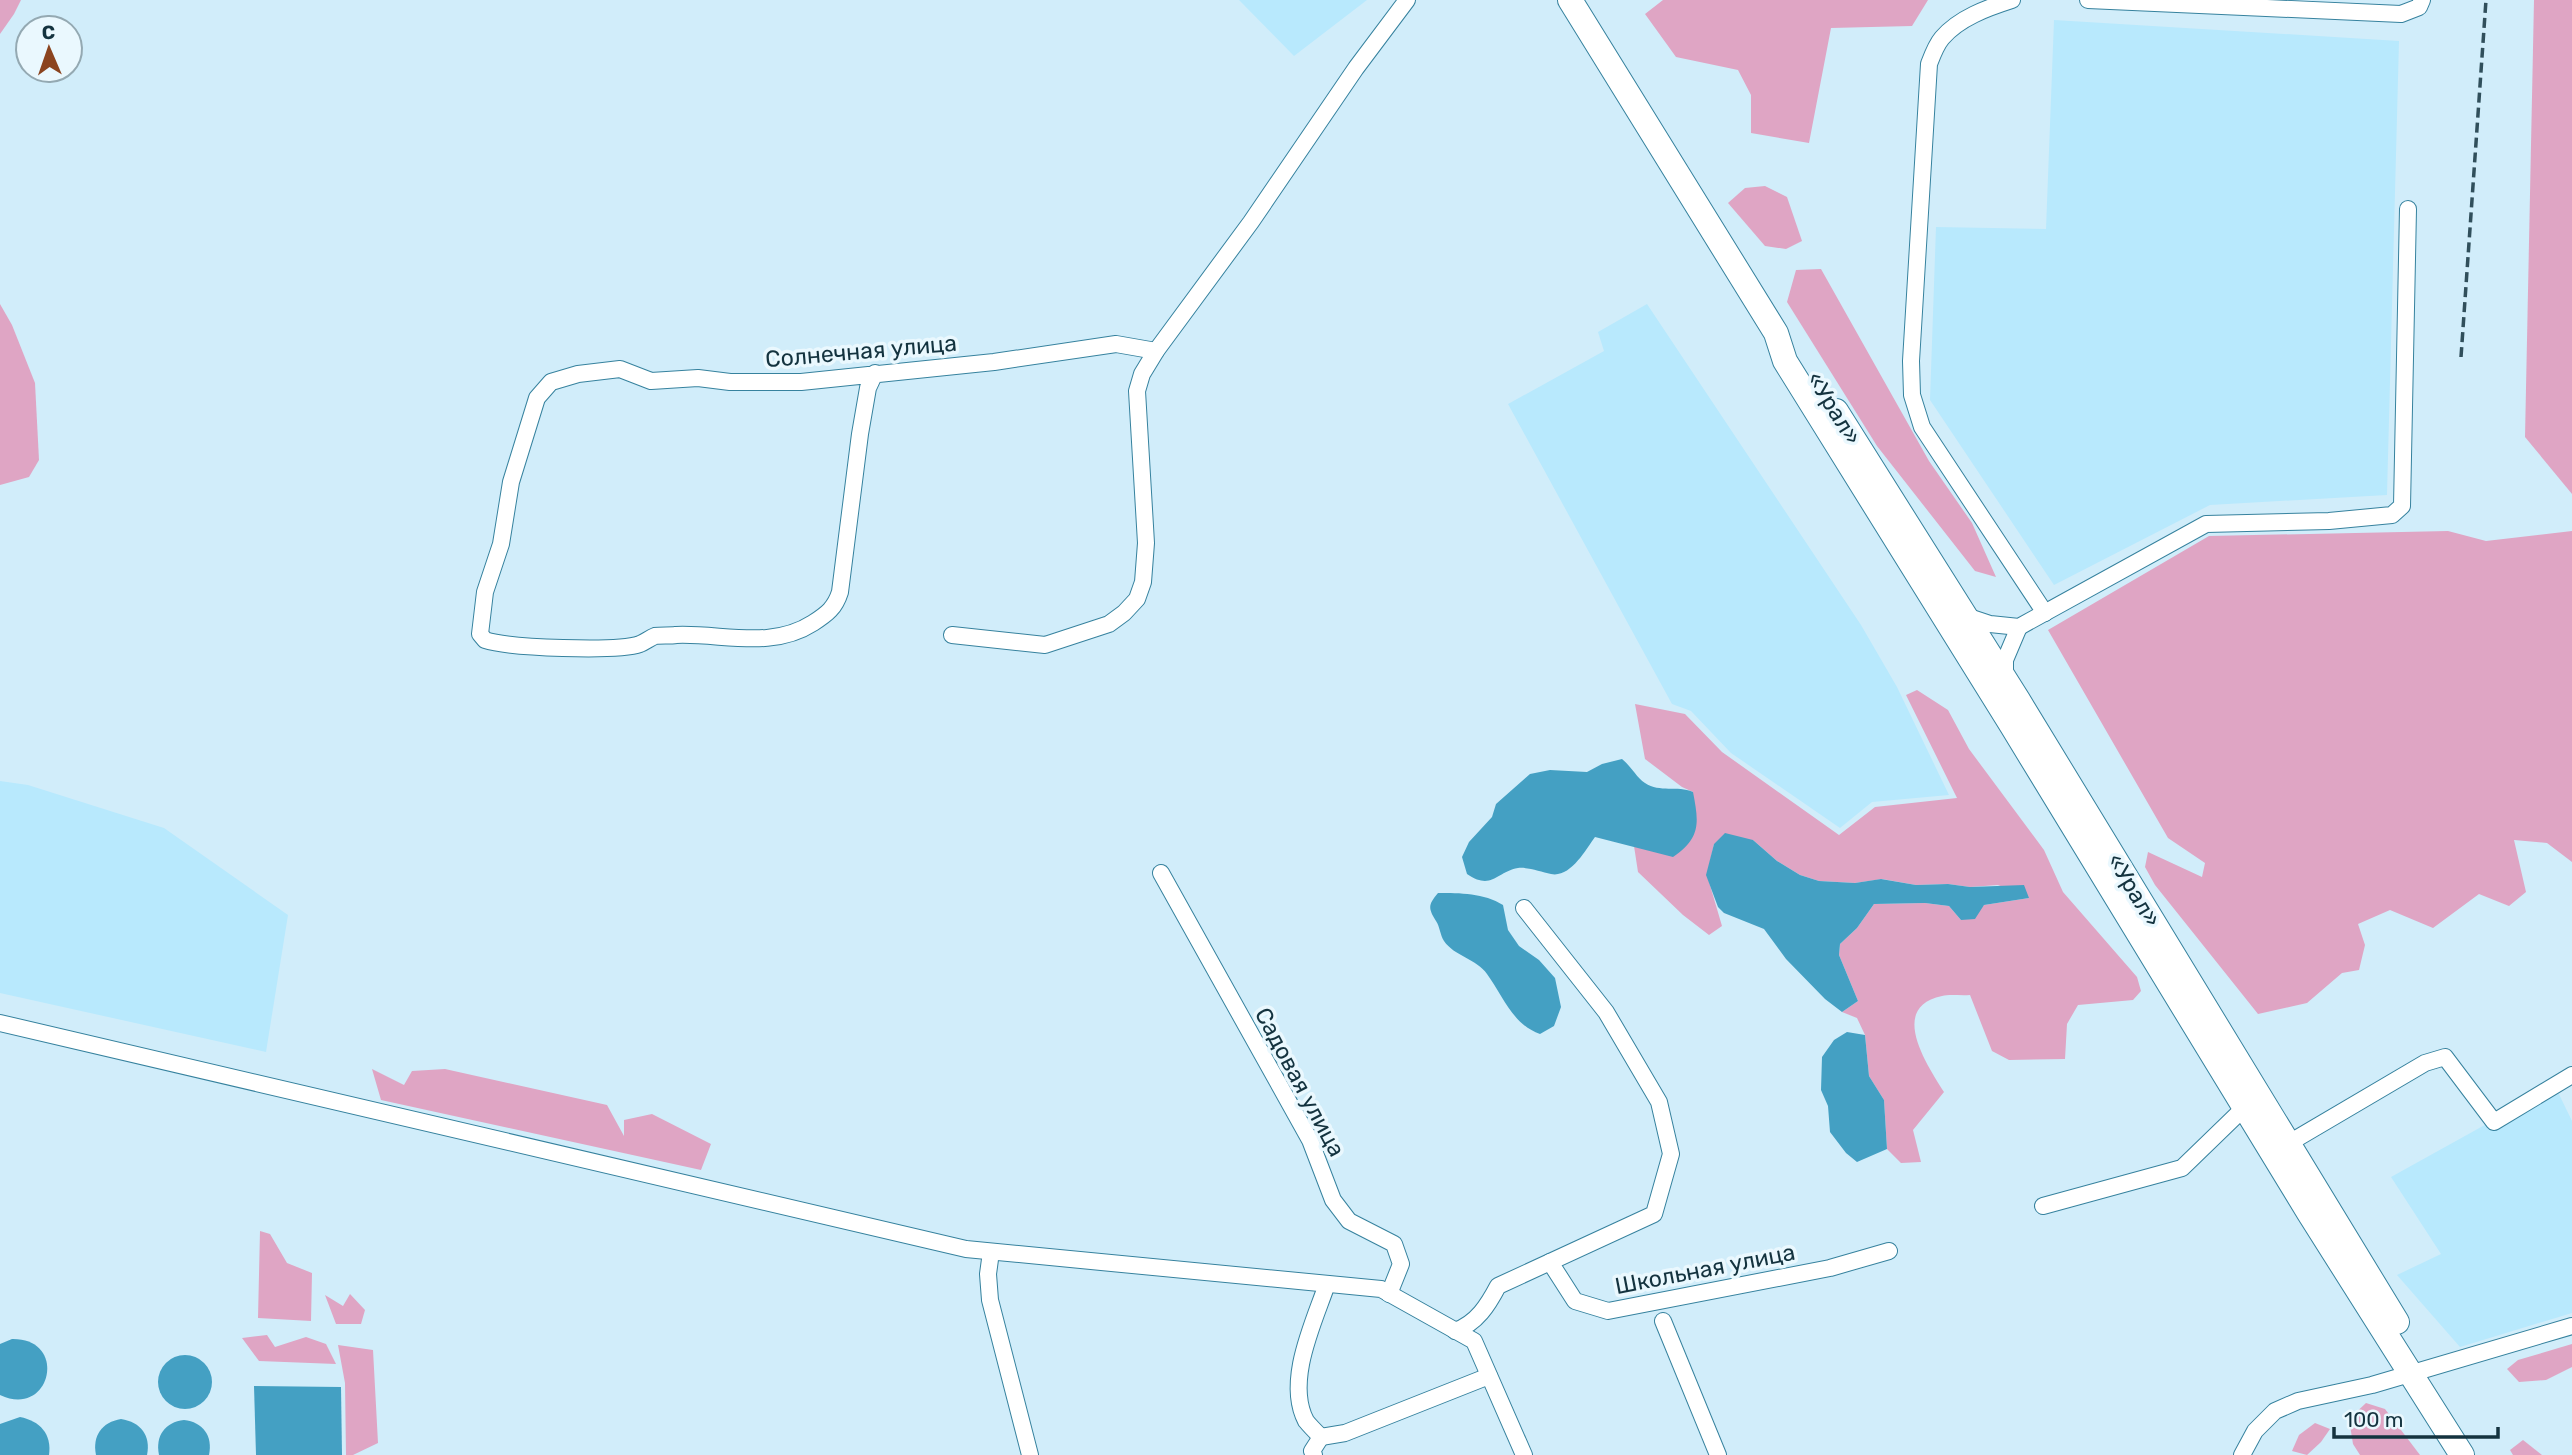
<svg xmlns="http://www.w3.org/2000/svg" width="2572" height="1455" font-family="Rubik,sans-serif">
	<style>
		.built { fill: #b8e9fd }
		.green { fill: #dfa5c4 }
		.water { fill: #44a0c3 }
		.lines { fill: none; stroke-linecap: round; stroke-linejoin: round }
		.minor-casing { stroke: #36829e; stroke-width: 18 }
		.highway-casing { stroke: #36829e; stroke-width: 26 }
		.minor { stroke: #fff; stroke-width: 16 }
		.highway { stroke: #fff; stroke-width: 24 }
		.rail { stroke: #304f5b; stroke-width: 3.5; stroke-dasharray: 10 5; stroke-linecap: butt }
		.labels { text-anchor: middle; stroke-width: 7; stroke-linejoin: round; paint-order: stroke }
		.street-label { font-size: 23px; fill: #14333f; stroke: #eaf8fe }
	</style>
	<rect width="100%" height="100%" fill="#d1edfa"/>
	<g class="built">
		<polygon points="1239,0 1367,0 1294,56"/>
		<polygon points="2054,20 2399,41 2387,495 2210,505 2054,585 1930,400 1936,227 2046,229"/>
		<polygon points="1647,304 1861,625 1897,687 1949,795 1872,802 1840,828 1731,753 1691,711 1672,704 1508,404 1604,351 1598,332"/>
		<polygon points="0,781 28,785 164,828 288,915 266,1052 0,993"/>
		<polygon points="2555,1086 2572,1121 2572,1313 2460,1347 2397,1275 2441,1254 2391,1177"/>
	</g>
	<g class="green">
		<polygon points="0,0 21,0 14,14 0,34"/>
		<polygon points="1663,0 1928,0 1912,26 1831,28 1809,143 1751,133 1751,95 1738,70 1676,57 1645,14"/>
		<polygon points="2534,0 2572,0 2572,494 2525,437"/>
		<polygon points="1765,186 1787,197 1802,241 1786,249 1765,246 1728,203 1745,188"/>
		<polygon points="1821,269 1929,461 1972,523 1996,577 1975,571 1877,446 1787,302 1796,270"/>
		<polygon points="0,304 12,325 35,383 39,460 29,477 0,485"/>
		<polygon points="2448,531 2486,541 2572,531 2572,862 2547,843 2514,840 2526,892 2509,906 2479,894 2433,928 2390,910 2358,924 2365,945 2359,970 2342,973 2307,1003 2258,1014 2155,885 2145,867 2148,852 2202,877 2205,863 2168,838 2048,630 2209,536"/>
		<path d="M1917,690L1948,710L1969,749L2044,850L2063,892L2137,977L2141,991L2133,1000L2078,1005L2067,1024L2065,1059L2009,1060L1992,1051L1970,995C1961,996 1950,994 1942,996C1888,1007 1927,1065 1944,1092L1913,1130L1921,1162L1901,1163L1887,1149L1884,1100L1869,1076L1865,1035L1857,1018L1842,1012L1858,1001L1839,955L1840,944L1857,928L1874,904L1925,903L1949,906L1961,920L1984,905L2029,898L1998,885L1970,887L1948,884L1916,885L1882,879L1855,883L1819,881L1800,875L1777,861L1753,840L1714,844L1707,875L1722,926L1709,935L1683,915L1638,872L1634,846L1650,850L1693,792L1682,787L1645,759L1635,704L1685,714L1722,752L1839,835L1875,807L1957,798L1906,695Z"/>
		<polygon points="372,1069 404,1085 412,1071 445,1069 607,1105 624,1136 624,1120 652,1114 711,1144 701,1170 381,1100"/>
		<polygon points="260,1231 270,1234 287,1263 312,1273 311,1321 258,1318"/>
		<polygon points="350,1294 365,1310 361,1324 336,1324 325,1295 343,1306"/>
		<polygon points="267,1335 275,1347 306,1337 326,1344 336,1364 259,1361 242,1338"/>
		<polygon points="2572,1344 2572,1367 2546,1380 2519,1382 2507,1369 2518,1360"/>
		<polygon points="338,1345 373,1350 378,1443 353,1455 346,1455 345,1383"/>
		<polygon points="2366,1403 2385,1409 2420,1455 2360,1455 2353,1444 2349,1419"/>
		<polygon points="2315,1423 2330,1429 2321,1442 2307,1455 2292,1451 2299,1435"/>
		<polygon points="2523,1440 2542,1455 2513,1455 2510,1450"/>
	</g>
	<g class="water">
		<path d="M1622,759C1631,766 1636,777 1645,783C1660,793 1677,785 1693,792C1699,823 1701,838 1673,857L1595,837C1585,851 1570,878 1551,874C1541,872 1529,867 1518,868C1496,872 1492,891 1467,874L1462,857L1469,842L1492,817L1496,804L1530,774L1550,770L1587,772L1602,764Z"/>
		<polygon points="1725,833 1753,840 1777,861 1800,875 1819,881 1855,883 1881,879 1916,885 1948,884 1970,887 2024,885 2029,898 1984,905 1975,919 1961,920 1949,906 1925,903 1874,904 1857,928 1840,944 1839,955 1858,1001 1842,1012 1825,999 1786,959 1764,929 1724,913 1718,907 1706,875 1714,844"/>
		<path d="M1438,893C1460,893 1484,893 1503,905L1508,930L1519,946L1539,960L1555,978L1561,1007L1554,1026L1540,1034C1513,1025 1503,996 1487,974C1477,959 1454,956 1444,941C1440,935 1440,927 1436,921C1428,908 1428,905 1438,893Z"/>
		<polygon points="1847,1032 1865,1035 1869,1076 1884,1100 1887,1149 1857,1162 1846,1153 1830,1132 1828,1106 1821,1090 1822,1057 1834,1040"/>
		<path d="M12,1339C69,1338 51,1419 0,1395V1344Z"/>
		<circle cx="185" cy="1382" r="27"/>
		<polygon points="254,1386 341,1387 342,1455 256,1455"/>
		<path d="M20,1417C40,1421 52,1434 49,1455H0V1424Z"/>
		<path d="M121,1419C141,1422 151,1436 147,1455H96C92,1436 102,1422 121,1419Z"/>
		<path d="M184,1420C203,1422 213,1436 209,1455H159C155,1436 165,1422 184,1420Z"/>
	</g>
	<g class="lines">
		<g class="minor-casing">
			<g id="minor">
				<path d="M2012,0C1987,8 1959,18 1942,38C1936,45 1932,56 1929,64L1911,361L1912,395L1922,427L2045,613"/>
				<polyline points="2088,0 2401,14 2419,7 2422,0"/>
				<path d="M875,373L868,388L860,434L840,592C835,608 827,614 813,623C771,650 723,633 676,635C670,636 661,635 655,636C650,638 645,642 640,644C617,652 509,648 485,640L480,634L485,592L501,544L511,482L537,398L551,382L578,374L620,369L651,381L698,378L730,382H801L994,362L1116,344L1156,351"/>
				<polyline points="1966,616 1990,624 2019,627 2206,524 2329,521 2392,515 2402,506 2408,209"/>
				<polyline points="952,635 1045,645 1109,624 1124,613 1137,599 1143,582 1146,543 1137,391 1142,374 1156,351 1251,222 1356,68 1407,0"/>
				<polyline points="2005,677 2005,660 2019,627"/>
				<polyline points="1161,873 1310,1140 1333,1200 1349,1221 1394,1244 1401,1264 1389,1294"/>
				<polyline points="0,1023 966,1249 1381,1289 1474,1341 1524,1455"/>
				<polyline points="2289,1143 2425,1063 2445,1057 2494,1122 2572,1075"/>
				<polyline points="2043,1206 2182,1168 2245,1107"/>
				<polyline points="991,1252 988,1274 990,1300 1030,1455"/>
				<polyline points="1550,1262 1575,1301 1608,1311 1830,1268 1889,1251"/>
				<polyline points="1663,1321 1718,1455"/>
				<path d="M1455,1331C1477,1323 1488,1305 1498,1286L1654,1214L1671,1154L1659,1102L1606,1012L1524,908"/>
				<polyline points="1321,1437 1345,1433 1489,1376"/>
				<path d="M1321,1437C1316,1432 1310,1426 1306,1421C1285,1381 1314,1322 1327,1284"/>
				<polyline points="1314,1455 1312,1451 1321,1437"/>
				<polyline points="2242,1455 2255,1431 2275,1411 2298,1401 2372,1385 2572,1326"/>
			</g>
		</g>
		<g class="highway-casing">
			<g id="highway">
				<polyline points="1570,0 1776,333 1785,361 2012,726 2309,1213 2462,1455"/>
				<polyline points="1836,411 2018,700 2397,1322"/>
			</g>
		</g>
		<use href="#minor" class="minor"/>
		<use href="#highway" class="highway"/>
		<polyline class="rail" points="2461,357 2486,0"/>
	</g>
	<g class="labels">
		<g class="street-label">
			<text transform="translate(861 351) rotate(-5)" y="8">Солнечная улица</text>
			<text transform="translate(1834 408) rotate(58)" y="8">«Урал»</text>
			<text transform="translate(2134 890) rotate(59)" y="8">«Урал»</text>
			<text transform="translate(1300 1082) rotate(62)" y="8">Садовая улица</text>
			<text transform="translate(1705 1269) rotate(-11)" y="8">Школьная улица</text>
		</g>
	</g>
	<g transform="translate(49 49) rotate(358)"><circle r="33" fill="#eaf8fe" stroke="#94a9b2" stroke-width="2"/>
	<path d="M0-5L12 26L0 18L-12 26Z" fill="#8b441f"/>
	<text y="-10" font-size="19" font-weight="bold" text-anchor="middle" fill="#14333f">С</text>
	</g>
	<path d="M2334 1427v10h164v-10" fill="none" stroke="#14333f" stroke-width="3.5"/>
	<text x="2344" y="1427" font-size="21" fill="#14333f" stroke="#eaf8fe" stroke-width="5" paint-order="stroke">100 m</text>
</svg>
